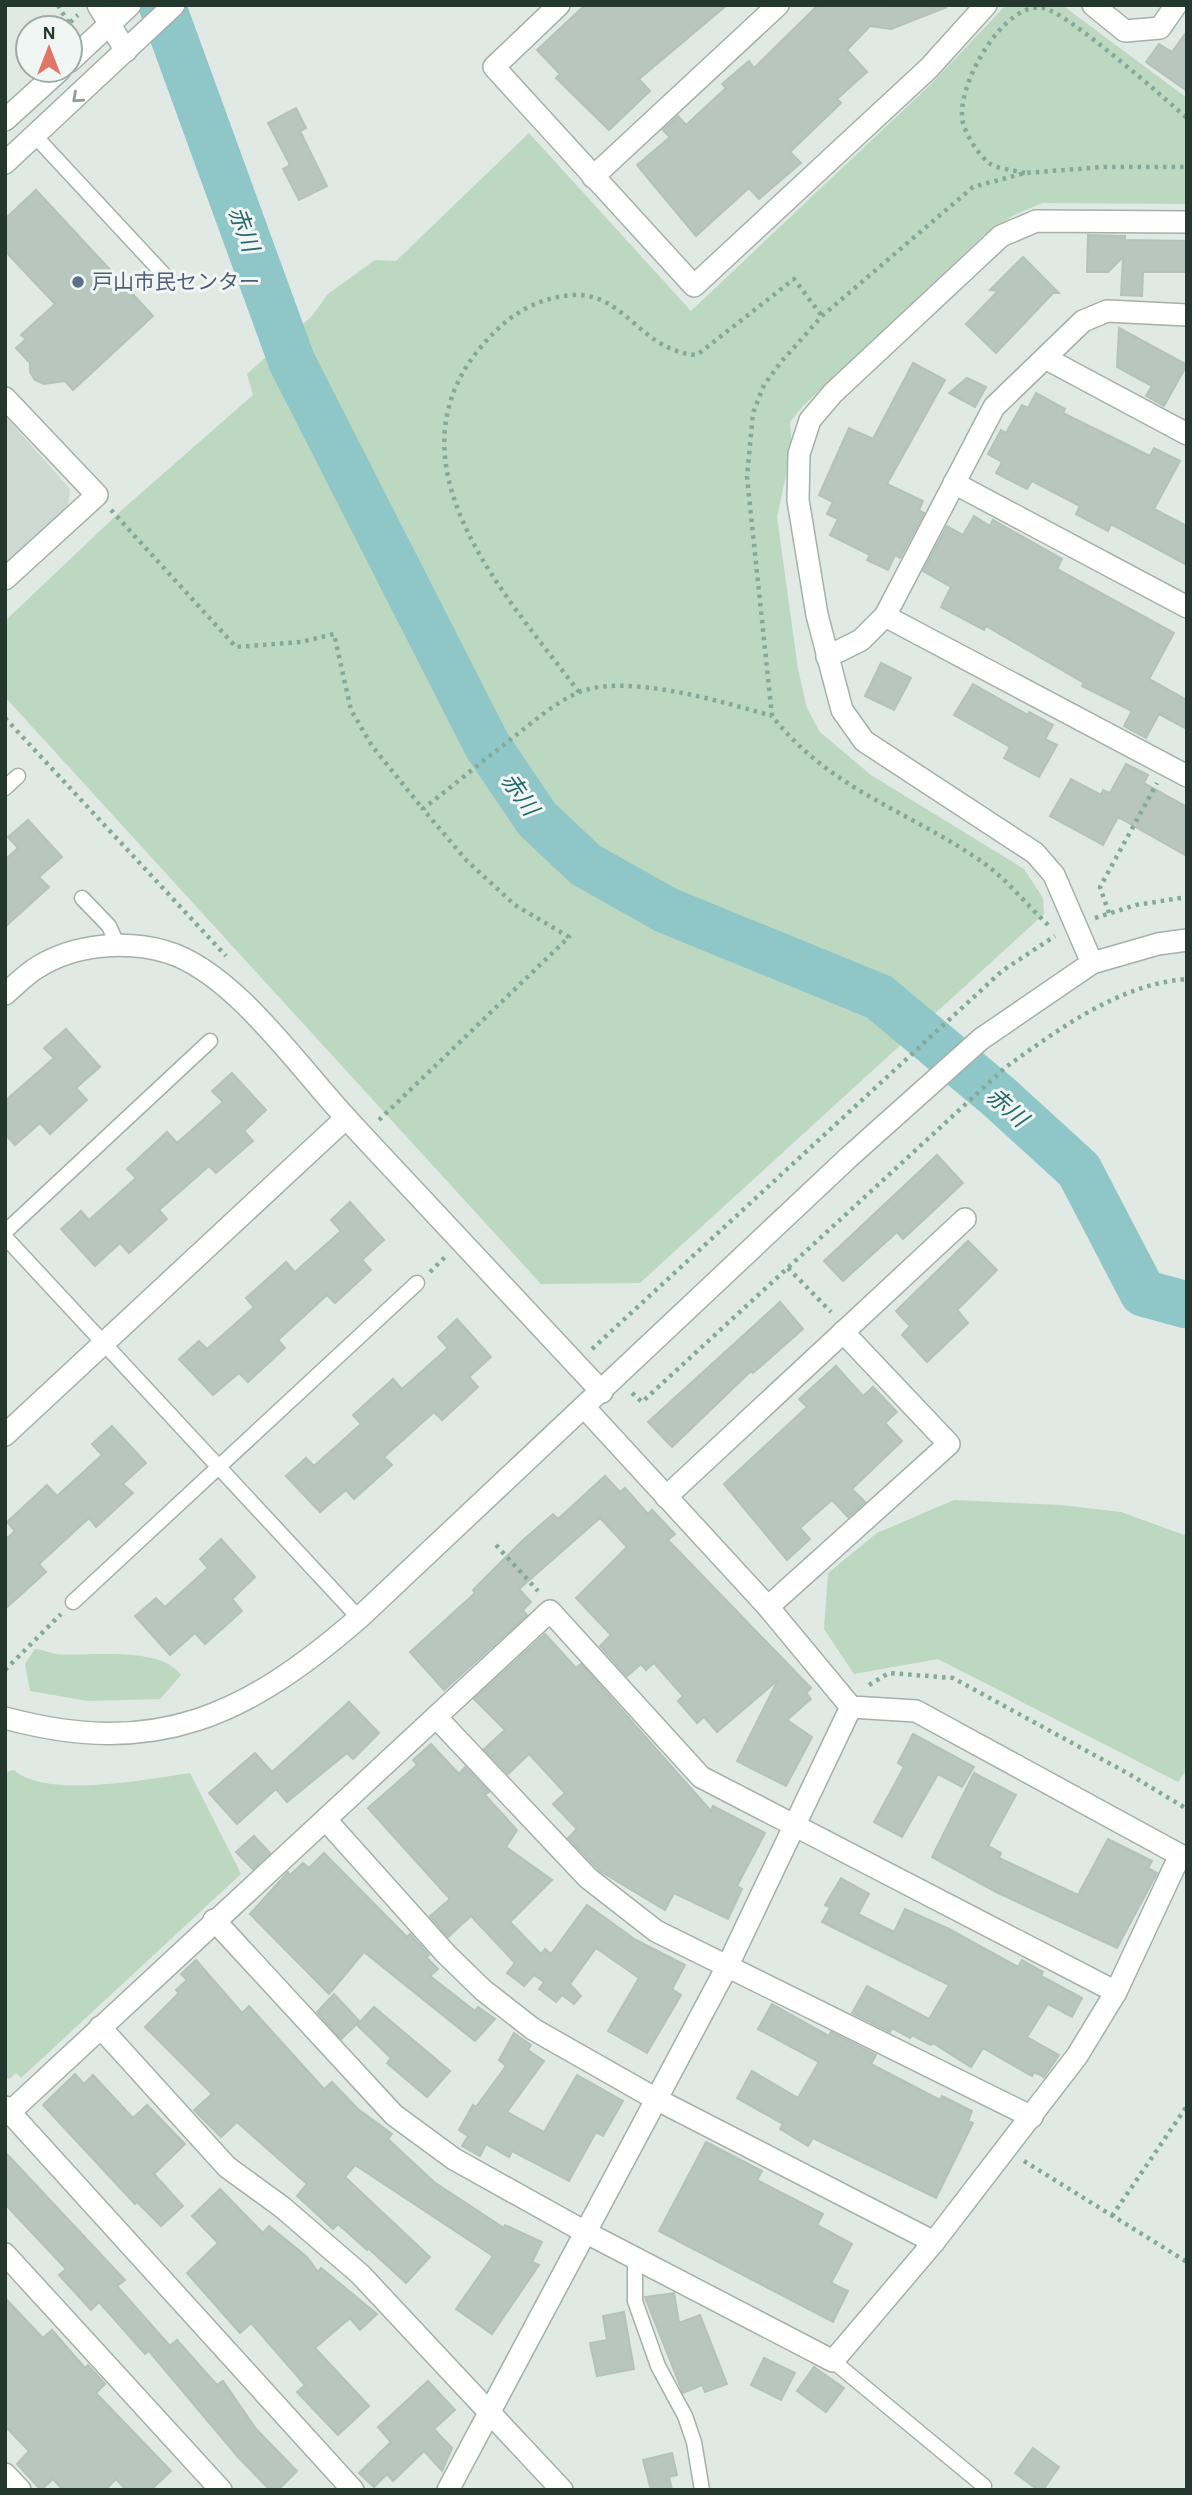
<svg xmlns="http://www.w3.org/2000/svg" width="1192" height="2495" font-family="'Alegreya Sans','Noto Sans JP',sans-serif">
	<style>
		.built { fill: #cfd9d3 }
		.green { fill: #bcd8c0 }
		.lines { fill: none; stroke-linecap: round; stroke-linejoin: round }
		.river { stroke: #8fc6c8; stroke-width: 47 }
		.building { fill: #b9c6c0; stroke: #b4c2ba; stroke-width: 2 }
		.service-casing { stroke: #a4b0aa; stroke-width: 17 }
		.minor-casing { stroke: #a4b0aa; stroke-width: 24 }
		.tertiary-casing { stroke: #a4b0aa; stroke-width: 24 }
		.path { stroke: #85a999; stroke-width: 4.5; stroke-dasharray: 3.5 5; stroke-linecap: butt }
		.service { stroke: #fff; stroke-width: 14 }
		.minor { stroke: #fff; stroke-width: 21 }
		.tertiary { stroke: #fff; stroke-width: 21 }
		.oneway { stroke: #919b97 }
		.service-dot { fill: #5c6f8a; stroke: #f0f6f3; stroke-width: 2.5 }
		.labels { text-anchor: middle; stroke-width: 6; stroke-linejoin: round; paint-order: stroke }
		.service-label { font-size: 21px; fill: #4e5e75; stroke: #f0f6f3; text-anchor: start }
		.water-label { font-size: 23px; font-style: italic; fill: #25696b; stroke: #f0f6f3 }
	</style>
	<rect width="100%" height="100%" fill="#e1e9e4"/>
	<polygon class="built" points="5,416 70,489 68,508 5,565"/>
	<g class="green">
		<polygon points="1006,5 1062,5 1187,98 1187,204 1042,203 1014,215 983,236 803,406 790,422 792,447 777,517 798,669 807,708 820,732 871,775 1024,869 1043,898 1044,914 640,1283 541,1284 5,697 5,621 124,508 253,395 247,374 312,316 328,294 375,260 396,261 529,133 691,311 931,84"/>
		<polygon points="954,1500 1061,1505 1121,1512 1187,1536 1187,1769 1178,1782 938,1659 854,1674 824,1629 828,1573 877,1533"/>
		<path d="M35,1649C43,1649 48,1653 56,1654C88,1657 160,1645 181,1675L160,1699L88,1701L30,1691L25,1664Z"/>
		<path d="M14,1770C45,1799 149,1779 190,1773L241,1874L21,2078L16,2073L9,2079L5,2077V1772Z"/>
	</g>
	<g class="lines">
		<polyline class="river" points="162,5 292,362 487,745 537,819 586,865 666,910 879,997 999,1097 1079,1170 1143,1293 1187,1305"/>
	</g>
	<g class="building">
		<polygon points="585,5 727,5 639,79 650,91 609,130 556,78 560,74 537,50"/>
		<polygon points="818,5 947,7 891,29 870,26 847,50 867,72 837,99 841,103 790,152 801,163 759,199 749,188 696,236 637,165 670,137 663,130 678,116 686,125 726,88 722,84 749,61 754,68"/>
		<polygon points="1187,31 1187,91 1146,62 1159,44 1172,52"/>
		<polygon points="296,108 306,128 300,131 327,186 299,200 283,169 290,165 268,123"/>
		<polygon points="36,190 153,316 73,390 65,381 44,384 35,380 30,372 30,363 16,348 26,339 21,335 55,304 5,251 5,219"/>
		<polygon points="1088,235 1125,236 1125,240 1187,241 1187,272 1143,272 1142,296 1121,295 1123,257 1108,272 1087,272"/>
		<polygon points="1023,257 1059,293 1053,293 996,353 966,324 998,291 990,290"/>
		<polygon points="1119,328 1187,365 1164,406 1146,396 1152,386 1117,367"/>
		<polygon points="913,363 945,380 887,484 923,501 919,510 924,513 900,558 895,555 888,570 867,560 870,555 830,535 838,519 827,514 833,502 819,495 849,428 873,439"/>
		<polygon points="967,378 986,387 975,407 949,393"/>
		<polygon points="1036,393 1065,409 1063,413 1150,456 1154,448 1180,461 1154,509 1187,526 1187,565 1111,524 1108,531 1076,514 1080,506 1032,481 1027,489 996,473 1002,462 988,454 1001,430 1006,433 1022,405 1028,408"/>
		<polygon points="974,516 990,526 993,520 1062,559 1057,569 1174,633 1149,679 1187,700 1187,729 1159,714 1146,738 1124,726 1132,711 1082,686 1084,683 986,626 984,630 941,607 951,587 923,571 947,526 963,535"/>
		<polygon points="881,663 911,678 894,710 865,696"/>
		<polygon points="973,684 1028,715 1029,712 1053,725 1045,739 1057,745 1039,777 1004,758 1010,747 954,715"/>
		<polygon points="1126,764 1148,775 1144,783 1187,807 1187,856 1118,817 1103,845 1050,816 1071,779 1101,795 1103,790 1110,793"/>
		<polygon points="28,820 62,857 39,877 49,887 5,927 5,860 18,848 8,837"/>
		<polygon points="66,1029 100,1067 76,1088 87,1100 50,1134 40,1123 15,1145 5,1134 5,1101 54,1058 44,1048"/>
		<polygon points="232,1073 266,1110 244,1131 253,1141 216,1173 209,1166 159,1210 167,1219 129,1253 120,1243 95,1266 61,1229 81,1211 89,1220 136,1178 127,1169 167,1132 177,1143 223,1102 212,1091"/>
		<polygon points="937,1155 963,1183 903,1239 897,1232 843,1281 824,1261"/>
		<polygon points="350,1202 384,1240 362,1260 371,1270 335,1303 327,1295 278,1340 285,1348 248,1382 239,1373 213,1395 179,1359 199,1341 207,1349 254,1307 246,1298 286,1262 295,1272 341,1231 331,1220"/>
		<polygon points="968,1241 997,1270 957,1310 968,1323 927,1362 902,1335 910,1326 896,1311"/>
		<polygon points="780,1302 803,1329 753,1373 751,1371 672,1447 648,1422"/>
		<polygon points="457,1319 491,1357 469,1377 478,1387 442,1420 434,1412 384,1457 392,1465 354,1499 346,1490 320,1512 286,1476 306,1458 314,1466 361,1424 353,1415 393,1379 402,1389 448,1348 438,1337"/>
		<polygon points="836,1366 863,1396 873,1387 897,1412 885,1423 902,1441 852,1489 865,1502 848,1517 832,1500 800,1528 810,1539 787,1560 724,1484 807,1407 799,1399"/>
		<polygon points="112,1426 146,1463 123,1484 133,1493 96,1527 89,1518 39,1564 46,1572 5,1609 5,1540 15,1531 7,1522 47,1485 57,1496 102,1455 92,1444"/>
		<polygon points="605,1476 620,1492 625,1488 648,1514 652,1510 675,1534 668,1540 811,1688 806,1693 811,1699 787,1720 812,1737 786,1786 737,1761 778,1680 717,1732 704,1717 697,1723 678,1701 683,1696 654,1663 646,1670 641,1664 627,1676 600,1646 611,1635 576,1598 627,1547 600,1518 519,1589 531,1602 523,1610 527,1615 444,1690 410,1652 475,1593 473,1590 522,1541 553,1514 558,1519"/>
		<polygon points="221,1539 255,1577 232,1599 242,1611 205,1644 195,1633 170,1655 135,1616 156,1598 165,1607 208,1568 200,1559"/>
		<polygon points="545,1634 576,1668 581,1664 711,1811 713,1806 765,1833 737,1886 742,1889 728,1919 674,1893 665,1910 600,1871 568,1838 577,1829 553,1804 565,1793 529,1754 508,1774 484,1749 505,1730 474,1699"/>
		<polygon points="349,1702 379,1733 353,1759 347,1753 287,1802 276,1789 237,1824 209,1793 255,1753 272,1772"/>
		<polygon points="913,1734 974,1767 962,1787 938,1774 902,1837 874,1822 904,1767 898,1763"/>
		<polygon points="431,1744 459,1774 465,1767 489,1792 485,1795 517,1830 506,1847 552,1880 510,1922 541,1954 545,1949 551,1954 587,1905 636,1940 685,1965 672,1989 681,1995 647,2053 608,2031 639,1978 596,1948 570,1984 581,1996 574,2004 562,1995 556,2002 539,1989 544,1982 534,1975 524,1986 507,1973 515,1963 471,1916 448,1937 430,1916 450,1899 368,1808 417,1765 413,1760"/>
		<polygon points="974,1773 1016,1795 988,1846 1001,1853 999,1858 1078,1895 1108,1839 1152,1861 1148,1868 1157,1873 1117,1948 998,1893 932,1857"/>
		<polygon points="254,1836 270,1853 253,1869 236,1852"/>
		<polygon points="324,1853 407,1937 410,1934 429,1955 426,1957 438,1969 430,1976 475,2011 478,2007 495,2019 475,2041 364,1952 329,1994 250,1914 288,1872 290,1875 303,1863 309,1868"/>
		<polygon points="841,1878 869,1894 858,1914 894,1932 905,1909 949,1929 1018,1967 1022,1960 1043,1972 1041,1976 1082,1998 1072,2017 1048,2004 1027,2037 1059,2055 1044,2077 1034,2072 1032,2076 983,2048 971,2067 933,2043 931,2045 912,2035 910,2038 892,2028 890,2032 852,2013 867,1986 929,2019 949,1985 822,1922 830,1908 825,1905"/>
		<polygon points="196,1960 242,2013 249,2006 324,2089 332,2082 358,2109 392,2134 388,2139 434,2182 504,2228 505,2225 542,2242 532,2262 539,2265 492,2334 456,2309 493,2256 355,2165 345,2177 430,2257 406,2283 368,2248 367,2250 338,2224 333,2229 297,2196 307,2184 237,2122 221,2137 194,2110 212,2094 145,2027 179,1993 176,1990 187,1980 181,1974"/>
		<polygon points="334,1994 360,2022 374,2007 450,2071 427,2097 387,2063 391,2058 357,2025 359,2022 341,2039 317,2012"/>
		<polygon points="772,2004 829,2036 831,2032 876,2055 871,2064 940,2100 942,2096 972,2111 968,2121 973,2123 936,2198 813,2138 808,2146 780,2129 783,2124 737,2098 752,2071 798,2098 819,2062 758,2029"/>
		<polygon points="514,2033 531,2045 528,2050 544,2061 507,2112 544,2132 577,2075 623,2101 603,2136 596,2132 569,2181 512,2151 509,2157 486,2144 480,2156 462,2146 468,2136 459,2130 473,2105 476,2107 506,2066 499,2060"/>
		<polygon points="75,2074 84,2084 93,2075 133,2118 147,2105 185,2144 154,2174 183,2206 161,2226 137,2202 135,2204 43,2105"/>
		<polygon points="706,2142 762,2171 757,2180 823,2214 817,2225 852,2244 831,2283 848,2291 833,2322 659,2231"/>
		<polygon points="5,2152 125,2280 117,2286 170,2346 177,2340 217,2385 223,2381 256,2429 297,2471 278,2490 270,2490 238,2457 149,2351 145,2354 99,2302 91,2310 59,2275 66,2269 5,2204"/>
		<polygon points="220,2189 263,2233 269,2226 307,2257 318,2272 321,2268 377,2314 360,2330 350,2318 315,2348 369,2406 338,2435 297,2392 305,2385 251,2323 240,2333 187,2273 218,2243 192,2216"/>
		<polygon points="674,2293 679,2323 700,2315 727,2384 705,2392 702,2385 683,2393 645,2297"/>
		<polygon points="5,2298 43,2338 52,2330 85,2368 88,2365 105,2384 96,2393 171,2471 151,2490 126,2490 116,2479 105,2490 63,2490 53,2479 41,2490 17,2464 29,2451 5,2426"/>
		<polygon points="624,2312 634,2369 597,2376 590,2343 607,2340 603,2316"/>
		<polygon points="764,2358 795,2373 781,2400 751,2385"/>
		<polygon points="814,2367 844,2388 826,2412 797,2391"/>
		<polygon points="428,2381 455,2410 434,2429 452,2448 442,2471 424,2451 393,2481 387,2474 374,2487 359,2473 391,2442 378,2427"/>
		<polygon points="1033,2448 1059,2467 1043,2490 1038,2490 1015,2473"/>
		<polygon points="672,2453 677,2475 669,2477 672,2490 651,2490 643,2460"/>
	</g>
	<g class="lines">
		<g class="service-casing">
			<g id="service">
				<polyline points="35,136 168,279"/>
				<polyline points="5,788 18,776"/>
				<polyline points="82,898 109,926 117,944"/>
				<polyline points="5,1232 210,1041"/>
				<polyline points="5,1237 359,1618"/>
				<polyline points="73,1602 417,1283"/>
				<polyline points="635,2259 635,2301 658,2366 685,2416 694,2442 702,2490"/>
				<polyline points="833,2361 984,2486"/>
			</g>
		</g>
		<g class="minor-casing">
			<g id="minor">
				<polyline points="559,5 494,67 694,286 929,68 986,5"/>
				<polyline points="1093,5 1125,31 1160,28 1176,5"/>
				<polyline points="593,177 778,5"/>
				<polyline points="1045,358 1187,434"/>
				<polyline points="5,398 97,495 5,579"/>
				<polyline points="954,483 1187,607"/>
				<polyline points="885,616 1187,776"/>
				<polyline points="827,657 861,640 885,616 994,407 1083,321 1107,311 1187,315"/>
				<polyline points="1092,963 1054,875 1035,853 864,741 842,710 817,615 798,500 799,454 810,420 833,393 1001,236 1036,221 1187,222"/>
				<path d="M5,994C16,985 26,974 38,967C75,944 126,940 167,952C234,972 300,1069 348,1120C432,1211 517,1301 602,1392"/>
				<polyline points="5,1435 346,1118"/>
				<polyline points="666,1497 965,1219"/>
				<polyline points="768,1607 949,1444 843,1332"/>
				<polyline points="436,1717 588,1878 656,1931 1032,2117"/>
				<polyline points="326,1820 446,1954 483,1990 533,2029 656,2099 934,2242"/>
				<polyline points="214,1920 394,2115 454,2159 585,2232 833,2361 934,2242 1077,2056 1116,1992 1180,1855 916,1711 851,1707 768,1607 585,1408"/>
				<polyline points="100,2027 227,2167 282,2207 360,2274 562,2490"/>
				<polyline points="10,2112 550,1611 701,1777 1116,1992"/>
				<polyline points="5,2254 221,2490"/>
				<polyline points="5,2474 20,2490"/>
				<polyline points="448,2490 728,1965 851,1707"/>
			</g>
		</g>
		<g class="tertiary-casing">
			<g id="tertiary">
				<polyline points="98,5 126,51"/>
				<polyline points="70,61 130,5"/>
				<polyline points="5,120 60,70"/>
				<polyline points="5,163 174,5"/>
				<path d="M5,1718C156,1759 246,1716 359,1618L849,1157L981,1039L1092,963L1158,944L1187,940"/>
				<polyline points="5,2107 353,2490"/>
			</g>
		</g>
		<g class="path">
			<polyline points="58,5 69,24"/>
			<polyline points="64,28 78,15"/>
			<path d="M1025,173C1014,170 997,169 989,163C978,154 967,137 963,123C954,89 1003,0 1044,8C1069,14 1163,97 1187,118"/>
			<polyline points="111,510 236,647 301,642 334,634 351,710 372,746 423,809"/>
			<path d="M579,692C509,599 386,470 476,353C502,320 531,298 573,295C625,292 641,352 697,355L794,279L822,316"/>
			<polyline points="5,718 226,956"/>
			<polyline points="1109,913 1100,887 1157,783"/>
			<polyline points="1095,918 1136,905 1187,897"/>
			<path d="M1048,925C1026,904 1004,876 978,859C904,809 830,789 772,716L747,477L753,413L764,385L781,362L822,316L973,187L1025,173L1103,167H1187"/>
			<path d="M379,1120L569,937L515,905L467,861L423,809C452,786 482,762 511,739C532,723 553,704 577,693C623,672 724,702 772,716"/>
			<polyline points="788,1268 831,1312"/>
			<polyline points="430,1272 446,1256"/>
			<polyline points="592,1349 1002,971 1055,936"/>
			<path d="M632,1393L642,1402L1006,1067C1059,1029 1119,984 1187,979"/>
			<polyline points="496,1545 538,1591"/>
			<polyline points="5,1670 61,1614"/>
			<polyline points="869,1685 889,1673 953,1678 1129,1774 1187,1809"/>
			<polyline points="1024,2161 1187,2262"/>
			<polyline points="1112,2216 1187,2106"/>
		</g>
		<use href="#service" class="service"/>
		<use href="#minor" class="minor"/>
		<use href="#tertiary" class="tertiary"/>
	</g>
	<defs><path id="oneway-chevron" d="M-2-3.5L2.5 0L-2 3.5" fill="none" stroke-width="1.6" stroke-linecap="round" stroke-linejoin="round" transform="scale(1.75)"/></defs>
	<use class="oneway" href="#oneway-chevron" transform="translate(77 98) rotate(138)"/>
	<circle class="service-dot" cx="78" cy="282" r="7"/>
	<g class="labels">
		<g class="service-label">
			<text x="92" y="289">戸山市民センター</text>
		</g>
		<g class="water-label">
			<text transform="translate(244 229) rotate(70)" y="8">赤川</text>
			<text transform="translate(520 794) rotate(55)" y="8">赤川</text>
			<text transform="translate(1007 1107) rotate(41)" y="8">赤川</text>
		</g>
	</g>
	<rect width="1192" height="2495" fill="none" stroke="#23372f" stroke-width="14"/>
	<g transform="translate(49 49)"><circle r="33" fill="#f0f6f3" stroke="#9eaaa5" stroke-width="2"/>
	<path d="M0-5L12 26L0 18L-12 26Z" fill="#e07568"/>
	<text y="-10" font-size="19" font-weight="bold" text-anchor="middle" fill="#23372f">N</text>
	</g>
</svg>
